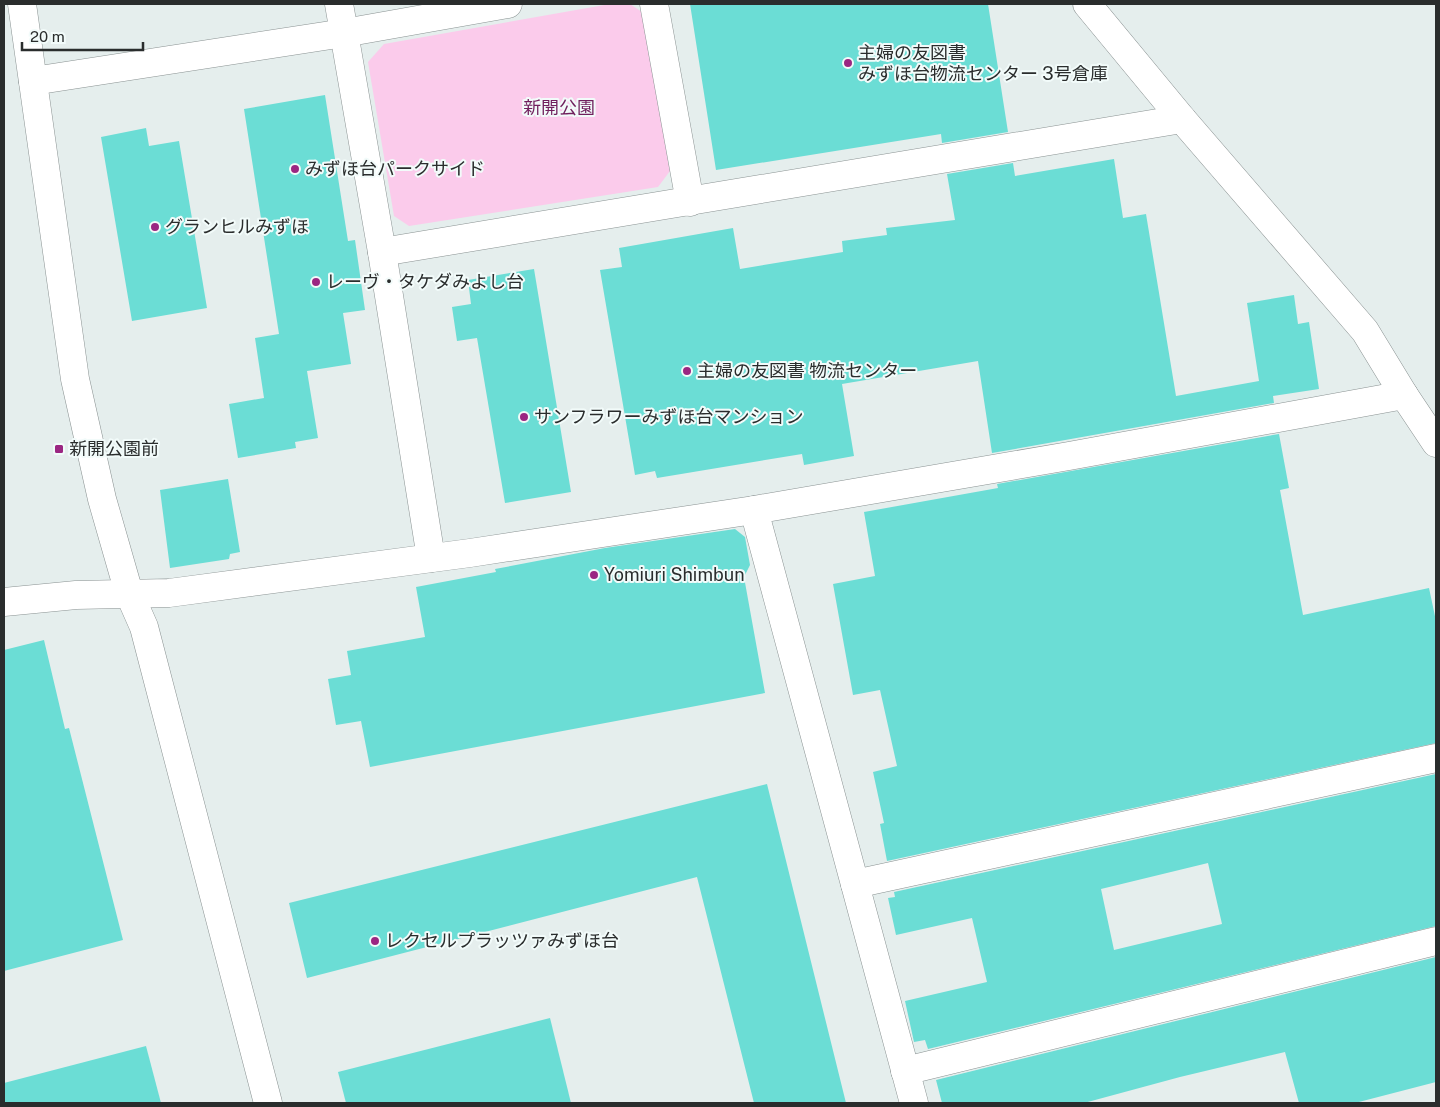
<svg xmlns="http://www.w3.org/2000/svg" width="1440" height="1107" font-family="'Public Sans','Noto Sans JP',sans-serif">
	<style>
		.green { fill: #fbcbeb }
		.building { fill: #6bddd5; fill-rule: evenodd }
		.lines { fill: none; stroke-linecap: round; stroke-linejoin: round }
		.minor-casing { stroke: #8a9292; stroke-width: 29 }
		.minor { stroke: #fff; stroke-width: 28 }
		.poi-dot { fill: #9b2682; stroke: #f2fbfa; stroke-width: 2 }
		.labels { text-anchor: middle; stroke-width: 4; stroke-linejoin: round; paint-order: stroke }
		.poi-label { font-size: 18px; fill: #2a2d2d; stroke: #f2fbfa; text-anchor: start }
		.park-label { font-size: 18px; fill: #701f5d; stroke: #f2fbfa }
	</style>
	<rect width="100%" height="100%" fill="#e5eeed"/>
	<polygon class="green" points="610,4 630,4 642,12 670,171 658,187 409,226 394,216 368,62 384,44"/>
	<g class="building">
		<polygon points="690,4 988,4 1008,132 942,143 941,134 716,170"/>
		<polygon points="325,95 348,241 355,240 365,310 343,313 351,364 307,371 318,438 295,442 296,448 238,458 229,404 264,398 255,338 279,334 244,109"/>
		<polygon points="146,128 149,146 179,141 207,308 132,321 101,137"/>
		<polygon points="1114,159 1123,218 1146,214 1176,396 1259,381 1247,303 1294,295 1298,324 1309,322 1319,389 1273,396 1274,403 992,453 978,361 842,384 854,456 804,465 802,454 657,478 655,471 635,475 600,270 622,267 619,248 733,228 740,269 843,252 842,241 887,235 886,228 955,220 947,174 1013,163 1015,176"/>
		<polygon points="534,269 571,492 505,503 477,338 457,341 452,307 471,304 468,280"/>
		<polygon points="1279,434 1289,488 1280,490 1303,615 1429,588 1436,621 1436,743 887,861 880,824 884,823 873,772 897,766 880,690 853,695 833,584 875,576 864,512 998,488 997,484"/>
		<polygon points="228,479 240,552 230,554 229,559 170,568 160,490"/>
		<polygon points="735,529 745,537 750,565 744,577 765,693 370,767 361,721 336,725 328,679 351,675 347,651 425,637 416,587 496,572 495,569 605,548"/>
		<polygon points="44,640 65,729 69,728 123,940 4,971 4,650"/>
		<path d="M1436,774V926L928,1049L925,1040L914,1042L905,1001L987,982L972,918L896,935L888,898L895,897L894,892ZM1208,863L1222,924L1114,950L1101,889Z"/>
		<polygon points="767,784 846,1103 754,1103 697,877 307,978 289,903"/>
		<polygon points="1436,957 1436,1082 1355,1103 1299,1103 1285,1052 1180,1077 1084,1103 942,1103 936,1080"/>
		<polygon points="550,1018 571,1103 346,1103 338,1072"/>
		<polygon points="146,1046 161,1103 4,1103 4,1083"/>
	</g>
	<g class="lines">
		<g class="minor-casing">
			<g id="minor">
				<polyline points="22,4 75,379 102,499 129,593 144,627 268,1103"/>
				<polyline points="339,4 382,252 431,558"/>
				<polyline points="654,4 690,202"/>
				<polyline points="1087,4 1182,119 1365,331 1404,395 1436,443"/>
				<polyline points="33,81 344,33 508,4"/>
				<polyline points="382,252 1182,119"/>
				<polyline points="754,510 914,1103"/>
				<polyline points="4,602 76,595 169,593 470,553 754,510 1069,456 1404,395"/>
				<polyline points="855,884 1436,758"/>
				<polyline points="905,1071 1436,941"/>
			</g>
		</g>
		<use href="#minor" class="minor"/>
	</g>
	<g class="poi-dot">
		<circle cx="848" cy="63" r="5"/>
		<circle cx="295" cy="169" r="5"/>
		<circle cx="155" cy="227" r="5"/>
		<circle cx="316" cy="282" r="5"/>
		<circle cx="687" cy="371" r="5"/>
		<circle cx="524" cy="417" r="5"/>
		<rect x="54" y="444" width="10" height="10" rx="2.5"/>
		<circle cx="594" cy="575" r="5"/>
		<circle cx="375" cy="941" r="5"/>
	</g>
	<g class="labels">
		<g class="poi-label">
			<text x="858" y="59">主婦の友図書<tspan x="858" dy="21">みずほ台物流センター 3号倉庫</tspan></text>
			<text x="305" y="175">みずほ台パークサイド</text>
			<text x="165" y="233">グランヒルみずほ</text>
			<text x="326" y="288">レーヴ・タケダみよし台</text>
			<text x="697" y="377">主婦の友図書 物流センター</text>
			<text x="534" y="423">サンフラワーみずほ台マンション</text>
			<text x="69" y="455">新開公園前</text>
			<text x="604" y="581">Yomiuri Shimbun</text>
			<text x="385" y="947">レクセルプラッツァみずほ台</text>
		</g>
		<g class="park-label">
			<text x="559" y="114">新開公園</text>
		</g>
	</g>
	<rect width="1440" height="1107" fill="none" stroke="#2a2d2d" stroke-width="10"/>
	<path d="M22 42v8h121v-8" fill="none" stroke="#2a2d2d" stroke-width="2.5"/>
	<text x="30" y="42" font-size="15" fill="#2a2d2d" stroke="#f2fbfa" stroke-width="4" paint-order="stroke">20 m</text>
</svg>
